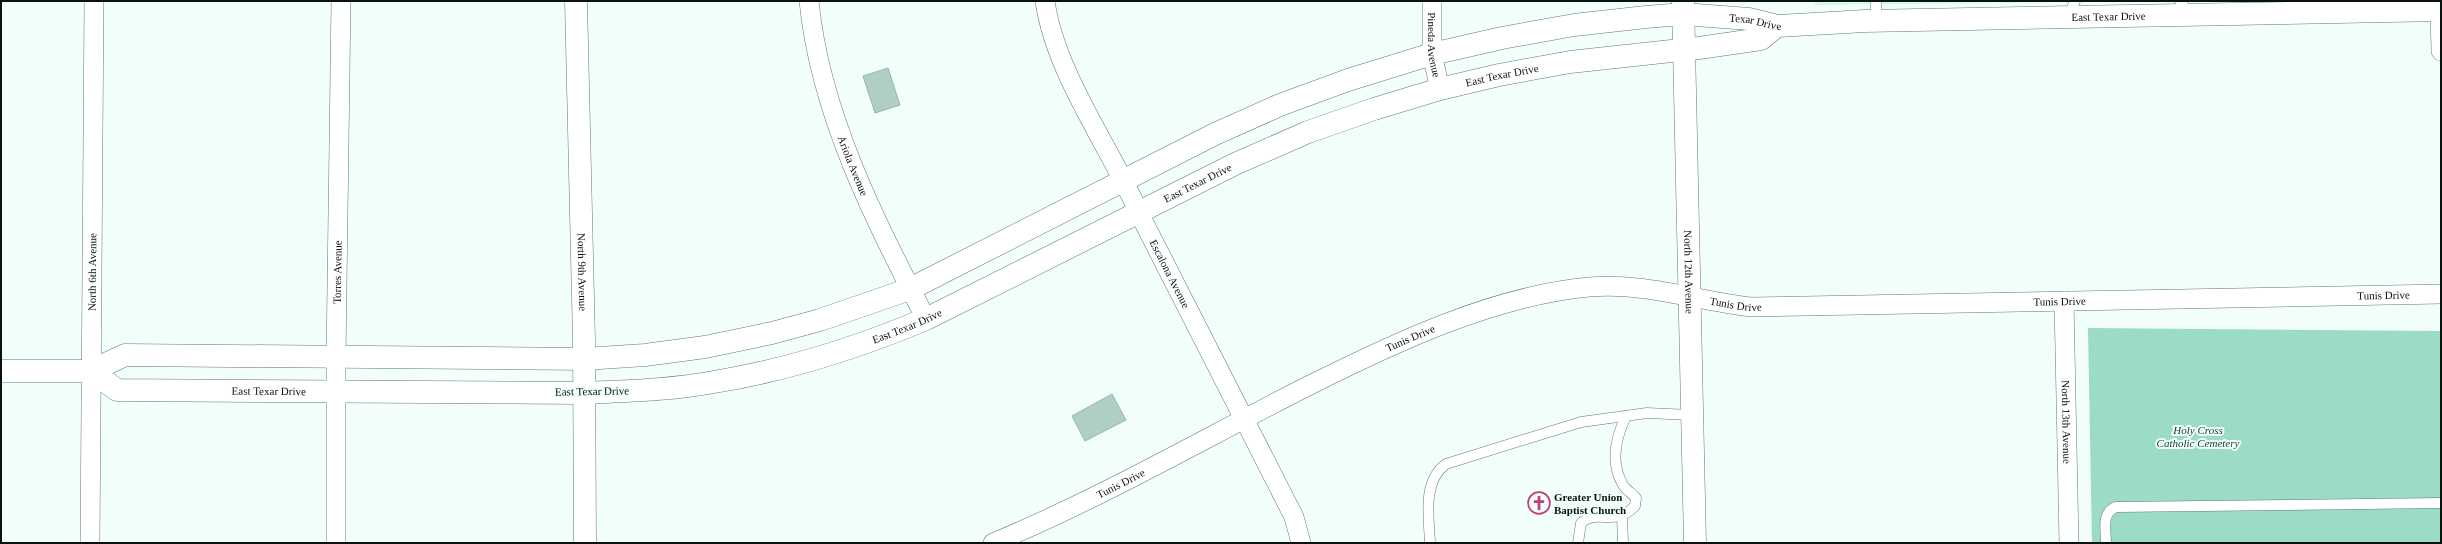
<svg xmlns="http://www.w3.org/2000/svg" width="2442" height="544" font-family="'Times New Roman',serif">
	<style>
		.built { fill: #d1fbed }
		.green { fill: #9bdbc8 }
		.building { fill: #afcec4; stroke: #97b6ac }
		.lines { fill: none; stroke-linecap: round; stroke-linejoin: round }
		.service-casing { stroke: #5e7b72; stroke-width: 11 }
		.minor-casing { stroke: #5e7b72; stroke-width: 20 }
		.tertiary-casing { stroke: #5e7b72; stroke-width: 23 }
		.secondary-casing { stroke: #5e7b72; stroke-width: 23 }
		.service { stroke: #fff; stroke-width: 10 }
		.minor { stroke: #fff; stroke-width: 19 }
		.tertiary { stroke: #fff; stroke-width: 22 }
		.secondary { stroke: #fff; stroke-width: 22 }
		.labels { text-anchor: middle; stroke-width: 4; stroke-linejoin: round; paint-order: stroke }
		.street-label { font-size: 11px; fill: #07130f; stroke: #f1fefa }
		.park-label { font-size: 11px; font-style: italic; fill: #134236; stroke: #f1fefa }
		.poi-label { font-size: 11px; font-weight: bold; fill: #07130f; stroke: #f1fefa; text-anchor: start }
	</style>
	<rect width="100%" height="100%" fill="#f1fefa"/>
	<polygon class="built" points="1815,1 2175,1 1815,5"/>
	<polygon class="green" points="2088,328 2441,331 2441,543 2092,543"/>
	<g class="building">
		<polygon points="888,68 900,105 875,113 863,76"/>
		<polygon points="1112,394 1126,420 1085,441 1072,416"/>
	</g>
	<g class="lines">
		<g class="service-casing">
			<g id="service">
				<polyline points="2180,1 2190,15"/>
				<polyline points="2068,17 2075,1"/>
				<polyline points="1876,21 1876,1"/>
				<polyline points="1622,517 1623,543"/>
				<path d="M1430,543C1429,518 1422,481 1446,464L1581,422L1647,413L1691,415"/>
				<path d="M1578,543L1581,523C1597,508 1614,528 1635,506L1636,498C1633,494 1626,490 1623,485C1610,463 1616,437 1626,416"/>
				<path d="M2106,543C2106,529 2101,513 2116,507L2441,503"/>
			</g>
		</g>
		<g class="minor-casing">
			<g id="minor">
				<path id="s1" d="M809,1C820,114 875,220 926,319"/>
				<path id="s2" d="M1045,1C1055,73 1110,147 1139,213L1294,517L1301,543"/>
				<path id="s3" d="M1432,1V54L1440,89"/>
				<polyline points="2440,10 2441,51"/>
				<path id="s4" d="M2064,301L2069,543"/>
				<path id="s5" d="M90,543L94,1"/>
				<path id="s6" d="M336,543V357L341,1"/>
				<path id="s7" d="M993,543C1101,498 1203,439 1308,386C1394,343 1493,296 1589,287C1645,282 1697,301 1751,307L2441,294"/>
			</g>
		</g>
		<g class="tertiary-casing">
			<g id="tertiary">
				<path id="s8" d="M1683,1L1695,543"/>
				<path id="s9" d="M584,359L645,355L705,347L772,333L820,320L910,289L1215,134L1280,105L1348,80L1432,54L1502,38L1574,25L1646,17L1683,14L1749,19L1777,26L1865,21L2441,10"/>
				<path id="s10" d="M584,393C627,391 671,390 714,382C787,370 857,348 926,319L1235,164L1308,132L1374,109L1440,89L1499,75L1570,62L1699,48L1761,39L1777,26"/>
			</g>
		</g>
		<g class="secondary-casing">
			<g id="secondary">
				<path id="s11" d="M576,1L584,341L585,543"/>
				<polyline points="1,371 91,371 125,355 584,359"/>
				<path id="s12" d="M91,371L117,390L584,393"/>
			</g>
		</g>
		<use href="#service" class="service"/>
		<use href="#minor" class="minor"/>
		<use href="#tertiary" class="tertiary"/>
		<use href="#secondary" class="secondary"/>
	</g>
	<defs>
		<g id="church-ring" transform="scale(1.15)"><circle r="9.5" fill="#f1fefa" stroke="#c33d7f" stroke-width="1.5"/><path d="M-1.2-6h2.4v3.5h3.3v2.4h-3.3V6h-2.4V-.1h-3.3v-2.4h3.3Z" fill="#c33d7f"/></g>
	</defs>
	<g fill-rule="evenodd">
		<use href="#church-ring" x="1539" y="503"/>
	</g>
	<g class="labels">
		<g class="street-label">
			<text dy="4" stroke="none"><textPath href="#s9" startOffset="1590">East Texar Drive</textPath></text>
			<text dy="4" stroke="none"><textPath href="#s9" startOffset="1236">Texar Drive</textPath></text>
			<text dy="4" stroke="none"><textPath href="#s3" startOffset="44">Pineda Avenue</textPath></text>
			<text dy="4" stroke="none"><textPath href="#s10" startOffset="980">East Texar Drive</textPath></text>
			<text dy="4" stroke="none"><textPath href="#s1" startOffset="171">Ariola Avenue</textPath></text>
			<text dy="4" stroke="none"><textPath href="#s10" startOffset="656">East Texar Drive</textPath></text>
			<text dy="4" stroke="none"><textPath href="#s5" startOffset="271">North 6th Avenue</textPath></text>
			<text dy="4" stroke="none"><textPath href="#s6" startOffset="271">Torres Avenue</textPath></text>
			<text dy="4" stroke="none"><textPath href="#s11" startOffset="271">North 9th Avenue</textPath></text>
			<text dy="4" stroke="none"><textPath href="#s8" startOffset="271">North 12th Avenue</textPath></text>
			<text dy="4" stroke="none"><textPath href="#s2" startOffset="301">Escalona Avenue</textPath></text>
			<text dy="4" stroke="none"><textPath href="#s7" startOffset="1448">Tunis Drive</textPath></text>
			<text dy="4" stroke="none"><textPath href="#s7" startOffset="1124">Tunis Drive</textPath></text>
			<text dy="4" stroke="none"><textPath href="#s7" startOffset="800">Tunis Drive</textPath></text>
			<text dy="4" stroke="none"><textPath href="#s10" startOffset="332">East Texar Drive</textPath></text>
			<text dy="4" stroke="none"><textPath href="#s7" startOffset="465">Tunis Drive</textPath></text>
			<text dy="4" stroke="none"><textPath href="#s12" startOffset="184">East Texar Drive</textPath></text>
			<text transform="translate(592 391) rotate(-1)" y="4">East Texar Drive</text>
			<text dy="4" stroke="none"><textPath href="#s4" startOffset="121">North 13th Avenue</textPath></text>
			<text dy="4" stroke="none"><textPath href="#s7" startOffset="141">Tunis Drive</textPath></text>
		</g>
		<g class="park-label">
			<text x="2198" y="434">Holy Cross<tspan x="2198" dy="13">Catholic Cemetery</tspan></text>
		</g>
		<g class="poi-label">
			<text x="1554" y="501">Greater Union<tspan x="1554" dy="13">Baptist Church</tspan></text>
		</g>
	</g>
	<rect width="2442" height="544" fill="none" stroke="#07130f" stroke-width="4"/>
</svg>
